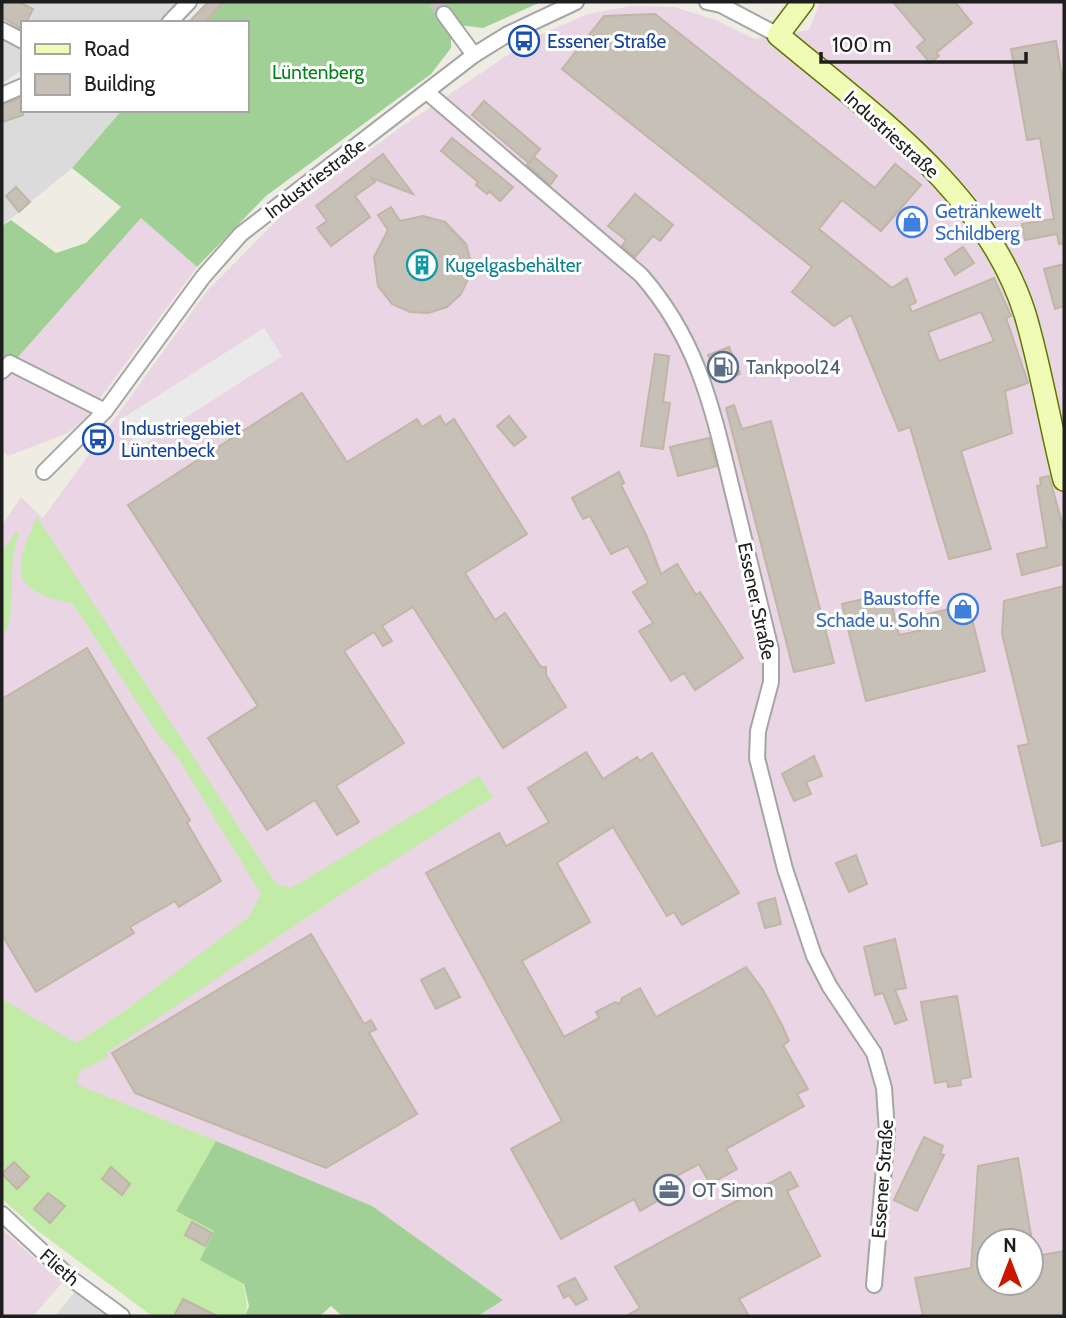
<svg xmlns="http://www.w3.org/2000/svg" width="1066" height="1318" font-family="Cabin,sans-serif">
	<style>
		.residential { fill: #dcdbdb }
		.industrial { fill: #e9d5e3; fill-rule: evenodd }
		.grass { fill: #c1eba7 }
		.forest { fill: #a1d096 }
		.parking { fill: #eaeaea }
		.building { fill: #c7c0b6; stroke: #c1b5a5; stroke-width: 2; fill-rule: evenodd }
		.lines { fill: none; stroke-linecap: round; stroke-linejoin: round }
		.street-tunnel { stroke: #c5c4bc; stroke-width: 14; stroke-dasharray: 14 7; stroke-linecap: butt }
		.street-casing { stroke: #a5a5a5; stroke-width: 18 }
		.secondary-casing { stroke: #5e7801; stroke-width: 24 }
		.street { stroke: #fff; stroke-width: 14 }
		.secondary { stroke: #f0fcb5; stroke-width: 21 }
		.labels { text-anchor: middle; stroke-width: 6; stroke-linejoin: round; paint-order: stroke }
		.transit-label { font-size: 19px; fill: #164399; stroke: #fff; text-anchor: start }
		.park-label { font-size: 19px; fill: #08801f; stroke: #fff }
		.street-label { font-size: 19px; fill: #1e1e1e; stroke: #fff }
		.shop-label { font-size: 19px; fill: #366cbe; stroke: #fff; text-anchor: start }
		.culture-label { font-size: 19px; fill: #0d838f; stroke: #fff; text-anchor: start }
		.service-label { font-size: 19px; fill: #4e5e75; stroke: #fff; text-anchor: start }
	</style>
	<rect width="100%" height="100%" fill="#efede3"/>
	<g class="residential">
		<polygon points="2,2 177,2 157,23 23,23 23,34 2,23"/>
		<polygon points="2,38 23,50 23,69 2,84"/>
		<polygon points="23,87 23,110 122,110 72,168 2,226 2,98"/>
		<polygon points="75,1292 110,1316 55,1316"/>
	</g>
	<g class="industrial">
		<path d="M820,2H1064V1316H478L502,1300L217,1141L199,1166L2,1068V525L21,497L43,518L207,291L282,215L401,127L533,38L588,14L631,6L674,7L716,20L755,39L809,30ZM989,1241H1031V1283H989Z"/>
		<polygon points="141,218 197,267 86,417 68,433 8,456 2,450 2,383 19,356"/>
		<polygon points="2,1229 62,1283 33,1316 2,1316"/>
	</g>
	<g class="grass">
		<path d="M37,517L276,884L291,888L479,776L493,797L352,887L106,1053L108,1057L80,1071L76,1084L216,1141L176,1211C187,1217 206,1223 215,1232C230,1247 253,1296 245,1316H152L38,1231L2,1199V999L76,1043L126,1010L249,917L261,894L180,761L156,731L73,604C8,589 13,572 37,517Z"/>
		<path d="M16,532L19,534C6,565 17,598 7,630L2,633V552Z"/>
	</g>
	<g class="forest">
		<polygon points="225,2 541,2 483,28 459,25 451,32 451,48 431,74 266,196 197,267 141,218 19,356 2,383 2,226 11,220 56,253 86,243 121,207 72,168 122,110 247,110 247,23 205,23"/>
		<polygon points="216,1141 372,1206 503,1300 478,1316 342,1316 331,1306 320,1316 245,1316 249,1306 244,1284 200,1260 214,1231 176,1211"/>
	</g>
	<polygon class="parking" points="264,328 282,356 138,448 120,420"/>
	<g class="building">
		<polygon points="2,2 19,2 33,9 26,23 23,23 23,30 2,17"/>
		<polygon points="208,2 224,2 204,23 188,23"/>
		<polygon points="893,2 955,2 972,23 936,53 939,56 930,63 917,47 925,40"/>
		<path d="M655,14L875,188L895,164L921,185L881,231L842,200L819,229L892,288L907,278L916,302L909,306L912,312L994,278L1011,316L1006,318L1028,383L1005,391L1012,433L961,451L991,549L949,559L910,427L899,431L851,315L834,326L792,292L812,267L562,69L604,16ZM981,312L994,341L939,361L928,332Z"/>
		<polygon points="1056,41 1064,88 1064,243 1059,244 1057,234 1025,240 1022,224 1054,219 1040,138 1027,140 1011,49"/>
		<polygon points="23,97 23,115 2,122 2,105"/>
		<polygon points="484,101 540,149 529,163 472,115"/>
		<polygon points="452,138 513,187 500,201 489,191 487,194 476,185 478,182 441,151"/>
		<polygon points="383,154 413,194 372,178 375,182 355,196 370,217 331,246 317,228 327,221 316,206"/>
		<polygon points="534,157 557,176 550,185 527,165"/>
		<polygon points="16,187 30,202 19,212 6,196"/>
		<polygon points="635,194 673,225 660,241 653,236 635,257 622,246 626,240 608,226"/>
		<polygon points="391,207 400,221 423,216 445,222 466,244 471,262 469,277 461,294 447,307 428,313 410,312 392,304 378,286 374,257 388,230 378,215"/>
		<polygon points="963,247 974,263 955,275 945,259"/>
		<polygon points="1064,264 1064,306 1055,309 1044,269"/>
		<polygon points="729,347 740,374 721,382 708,355"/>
		<polygon points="655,354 669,356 663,402 670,403 663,449 641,446"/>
		<polygon points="302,393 347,462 417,419 422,427 440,416 445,425 454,419 527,534 465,573 495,620 505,613 541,667 546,667 546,675 566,707 503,748 413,607 382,626 392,641 383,646 374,632 344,651 404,743 336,786 359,822 337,835 315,800 267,830 208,738 258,706 128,505"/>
		<polygon points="734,405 742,429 771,421 834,663 794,672 726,408"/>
		<polygon points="509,416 526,437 514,446 497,426"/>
		<polygon points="709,438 717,466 678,476 670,447"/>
		<polygon points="619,472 624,483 621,485 647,537 661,574 677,564 696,595 700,592 743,658 695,690 684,673 671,681 639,631 653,623 633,592 648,583 628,546 611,554 590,516 583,519 572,498"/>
		<polygon points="1049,476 1064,530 1064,564 1022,575 1017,554 1047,547 1037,486 1041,485 1040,478"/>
		<polygon points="1064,586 1064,840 1042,846 1018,746 1029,744 1002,634 1004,601"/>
		<polygon points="889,593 899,635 932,628 928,614 974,603 977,613 971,615 985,671 866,701 842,604"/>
		<polygon points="87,648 190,820 187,823 221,881 179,907 175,901 130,927 134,933 36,992 2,935 2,699"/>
		<polygon points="586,752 603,779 637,757 640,761 652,753 739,893 682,925 674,912 667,916 613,827 557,863 590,922 522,961 564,1037 599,1018 596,1012 615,1002 620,1004 622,998 640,988 656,1017 746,967 763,990 782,1025 789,1041 783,1045 808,1089 797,1094 804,1106 726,1149 737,1169 710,1184 699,1164 671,1179 677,1190 654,1203 640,1211 634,1199 561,1239 511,1149 562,1121 426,873 499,833 506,846 549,822 528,788"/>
		<polygon points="814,756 822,776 806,782 811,794 794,801 782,774"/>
		<polygon points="856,855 867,884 849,892 836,863"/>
		<polygon points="775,898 781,924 765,928 758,903"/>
		<polygon points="311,934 364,1024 371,1020 376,1029 369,1033 417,1114 326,1168 135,1093 112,1053"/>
		<polygon points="895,939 906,988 895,990 907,1020 895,1024 883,993 875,995 864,947"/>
		<polygon points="444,968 460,997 436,1009 421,980"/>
		<polygon points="957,996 971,1077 960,1079 961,1085 948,1087 947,1081 935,1083 921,1002"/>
		<polygon points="924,1137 943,1146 940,1154 944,1155 917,1211 894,1200"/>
		<polygon points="1018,1158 1032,1241 989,1241 989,1283 1031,1283 1031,1257 1064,1251 1064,1316 923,1316 915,1278 971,1268 978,1166"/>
		<polygon points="14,1162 29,1177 17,1189 2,1174"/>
		<polygon points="111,1167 130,1184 122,1195 102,1179"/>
		<polygon points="790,1172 798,1186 787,1191 820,1256 739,1299 749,1316 626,1316 640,1308 615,1267"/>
		<polygon points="48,1193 65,1206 50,1223 34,1209"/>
		<polygon points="192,1222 212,1233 205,1246 185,1235"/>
		<polygon points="575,1278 587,1299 576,1305 569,1295 564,1298 558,1286"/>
		<polygon points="183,1299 217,1316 174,1316"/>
	</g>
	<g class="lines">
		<polyline class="street-tunnel" points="434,2 444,14"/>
		<g class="street-casing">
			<g id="street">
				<polyline points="707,2 721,5 778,35"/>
				<polyline points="444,14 474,55"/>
				<polyline points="169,23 189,2"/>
				<polyline points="2,30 23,41"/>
				<path d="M428,93L641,275C698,340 712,407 732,489C745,542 758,596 771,650V682L758,731L757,758L785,869L814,956L830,987L874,1053L884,1088L887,1132L874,1285"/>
				<polyline points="2,95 23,86"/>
				<polyline points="2,371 10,363 105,411"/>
				<polyline points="44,472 105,411 203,277 241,234 474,55 508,34 576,2"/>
				<polyline points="2,1214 73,1280 122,1316"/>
			</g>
		</g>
		<g class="secondary-casing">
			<path id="secondary" d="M803,2L778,35C872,114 986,191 1025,314C1041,368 1050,425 1064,480"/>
		</g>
		<use href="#street" class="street"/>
		<use href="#secondary" class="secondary"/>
	</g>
	<defs>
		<g id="bus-ring" transform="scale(1.575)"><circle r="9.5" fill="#fff" stroke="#1a4fb4" stroke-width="1.5"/><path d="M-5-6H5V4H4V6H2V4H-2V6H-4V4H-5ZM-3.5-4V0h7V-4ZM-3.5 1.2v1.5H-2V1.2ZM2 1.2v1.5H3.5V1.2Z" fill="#1a4fb4"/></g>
		<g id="shop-ring" transform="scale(1.575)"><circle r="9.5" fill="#fff" stroke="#3f7fe0" stroke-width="1.5"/><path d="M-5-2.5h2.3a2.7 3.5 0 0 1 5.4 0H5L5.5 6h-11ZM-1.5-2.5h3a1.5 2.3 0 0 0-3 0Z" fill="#3f7fe0"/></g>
		<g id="building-ring" transform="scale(1.575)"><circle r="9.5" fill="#fff" stroke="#0f9aa8" stroke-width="1.5"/><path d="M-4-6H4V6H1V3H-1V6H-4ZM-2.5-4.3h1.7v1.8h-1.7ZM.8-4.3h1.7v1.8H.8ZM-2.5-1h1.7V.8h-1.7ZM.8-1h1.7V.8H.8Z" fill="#0f9aa8"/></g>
		<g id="fuel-ring" transform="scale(1.575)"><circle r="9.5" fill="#fff" stroke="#5c6f8a" stroke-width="1.5"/><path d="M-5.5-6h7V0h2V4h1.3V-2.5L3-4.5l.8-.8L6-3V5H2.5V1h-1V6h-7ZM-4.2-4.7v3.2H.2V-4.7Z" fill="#5c6f8a"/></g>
		<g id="office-ring" transform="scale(1.575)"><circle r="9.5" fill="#fff" stroke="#5c6f8a" stroke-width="1.5"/><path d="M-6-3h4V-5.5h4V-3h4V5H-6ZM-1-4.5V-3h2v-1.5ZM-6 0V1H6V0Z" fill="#5c6f8a"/></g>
	</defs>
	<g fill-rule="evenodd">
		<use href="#bus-ring" x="524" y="41"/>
		<use href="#shop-ring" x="912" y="222"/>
		<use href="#building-ring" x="422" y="265"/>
		<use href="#fuel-ring" x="723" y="367"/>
		<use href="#bus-ring" x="98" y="439"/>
		<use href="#shop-ring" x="963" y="609"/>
		<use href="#office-ring" x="669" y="1190"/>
	</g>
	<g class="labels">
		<g class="transit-label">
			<text x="547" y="48">Essener Straße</text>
			<text x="121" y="435">Industriegebiet<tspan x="121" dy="22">Lüntenbeck</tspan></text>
		</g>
		<g class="park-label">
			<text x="318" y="79">Lüntenberg</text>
		</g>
		<g class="street-label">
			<text transform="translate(892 134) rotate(42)" y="7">Industriestraße</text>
			<text transform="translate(315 178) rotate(-37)" y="7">Industriestraße</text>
			<text transform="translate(757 601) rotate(78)" y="7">Essener Straße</text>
			<text transform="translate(882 1179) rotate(-86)" y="7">Essener Straße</text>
			<text transform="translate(60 1267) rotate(41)" y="7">Flieth</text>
		</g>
		<g class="shop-label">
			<text x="935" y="218">Getränkewelt<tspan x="935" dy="22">Schildberg</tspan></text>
			<text x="940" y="605" text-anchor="end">Baustoffe<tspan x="940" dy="22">Schade u. Sohn</tspan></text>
		</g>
		<g class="culture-label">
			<text x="445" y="272">Kugelgasbehälter</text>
		</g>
		<g class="service-label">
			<text x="746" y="374">Tankpool24</text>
			<text x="692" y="1197">OT Simon</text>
		</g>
	</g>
	<rect width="1066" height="1318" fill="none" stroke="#1e1e1e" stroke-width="7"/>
	<rect x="21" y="21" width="228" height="91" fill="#ffffff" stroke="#a5a5a5" stroke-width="2"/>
	<rect x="35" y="44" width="35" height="10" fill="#f0fcb5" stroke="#a5a5a5" stroke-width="2"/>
	<text x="84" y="56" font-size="21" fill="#1e1e1e">Road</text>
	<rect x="35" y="74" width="35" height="21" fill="#c7c0b6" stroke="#a5a5a5" stroke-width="2"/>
	<text x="84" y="91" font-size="21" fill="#1e1e1e">Building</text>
	<g transform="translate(1010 1262)"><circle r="33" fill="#ffffff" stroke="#a5a5a5" stroke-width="2"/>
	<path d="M0-5L12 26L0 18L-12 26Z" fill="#cb1700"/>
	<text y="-10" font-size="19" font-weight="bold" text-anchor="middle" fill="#1e1e1e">N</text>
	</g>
	<path d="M821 52v10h205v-10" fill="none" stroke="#1e1e1e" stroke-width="3.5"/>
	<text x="832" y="52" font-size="21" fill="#1e1e1e" stroke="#ffffff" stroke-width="5" paint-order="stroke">100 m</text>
</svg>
